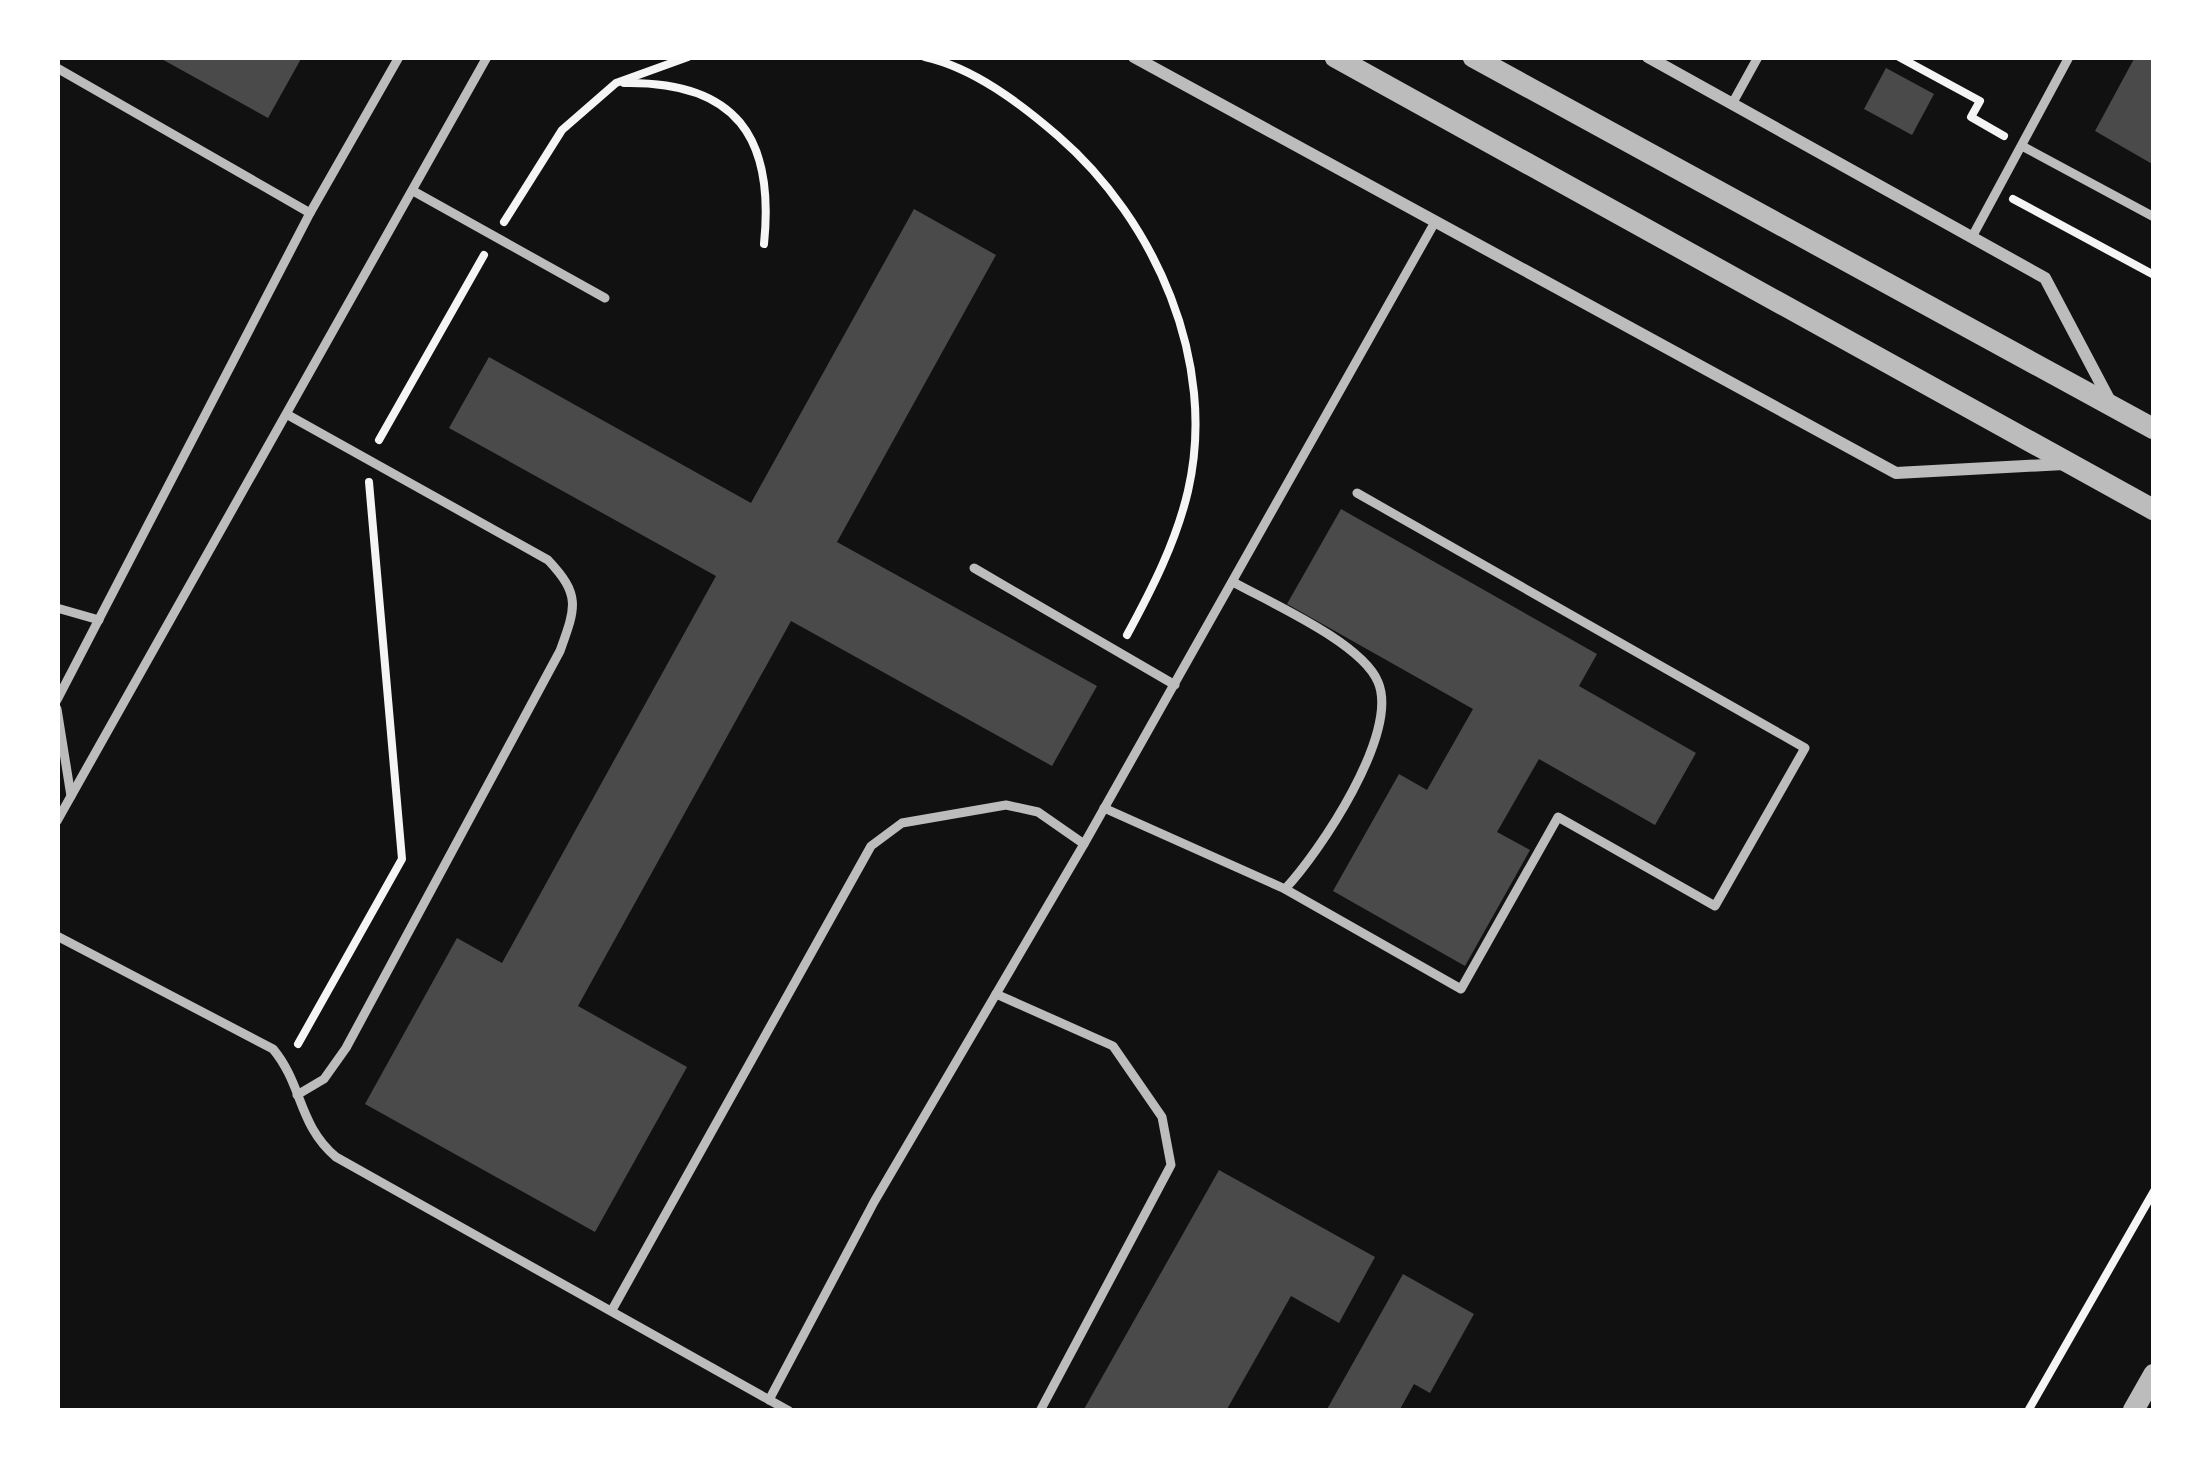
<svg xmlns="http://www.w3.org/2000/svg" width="2211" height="1468" font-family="'PT Sans',sans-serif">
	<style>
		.building { fill: #4a4a4a }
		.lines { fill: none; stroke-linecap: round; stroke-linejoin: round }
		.path { stroke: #f5f5f5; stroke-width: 8 }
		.service { stroke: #bcbcbc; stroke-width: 9 }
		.minor { stroke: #bcbcbc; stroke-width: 12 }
		.tertiary { stroke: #bcbcbc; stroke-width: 21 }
	</style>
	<rect width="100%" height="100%" fill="#111"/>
	<g class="building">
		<polygon points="158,57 302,57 268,118"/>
		<polygon points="2135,57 2154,57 2154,165 2095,131"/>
		<polygon points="1886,68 1934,94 1912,135 1864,109"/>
		<polygon points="914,209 996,255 837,542 1097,686 1052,766 791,621 578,1006 687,1067 595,1232 365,1104 457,938 502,963 716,576 449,428 489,357 751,503"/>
		<polygon points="1341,509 1597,654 1579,686 1696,753 1655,825 1539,759 1497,832 1530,850 1465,966 1333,891 1399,774 1427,790 1473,709 1287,604"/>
		<polygon points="1219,1170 1375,1257 1339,1323 1291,1296 1226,1411 1083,1411"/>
		<polygon points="1403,1274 1474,1314 1430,1393 1414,1384 1399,1411 1326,1411"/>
	</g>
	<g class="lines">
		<g class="path">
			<path d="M925,57C974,68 1021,104 1058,136C1155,220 1218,362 1188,491C1176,542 1152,589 1127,635"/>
			<polyline points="1899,57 1980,101 1971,117 2004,136"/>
			<path d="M624,83C736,81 775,137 764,244"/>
			<polyline points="2013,199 2154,275"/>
			<polyline points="504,222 562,130 616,83 688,57"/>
			<polyline points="379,440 484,255"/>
			<polyline points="298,1044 402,859 369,482"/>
			<polyline points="2028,1411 2154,1191"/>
		</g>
		<g class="service">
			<polyline points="57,68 310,213"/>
			<polyline points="1732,104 1758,57"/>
			<polyline points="2022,146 2154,217"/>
			<polyline points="415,192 605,298"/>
			<polyline points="1972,237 2069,57"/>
			<path d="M288,415L548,560C581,595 576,607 560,651L346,1048L324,1079L297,1095"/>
			<polyline points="974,568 1175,685"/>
			<polyline points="57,608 99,620"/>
			<polyline points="57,700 310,213 399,57"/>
			<polyline points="57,709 71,796"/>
			<path d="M1104,808L1285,889C1319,853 1400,733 1378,682C1362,643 1271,603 1233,582"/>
			<polyline points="57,821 487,57"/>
			<polyline points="1285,889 1461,989 1558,817 1715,906 1805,748 1357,493"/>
			<path d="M57,936L273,1049C303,1085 298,1125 336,1157L789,1411"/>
			<polyline points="996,994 1113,1046 1162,1117 1171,1165 1040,1411"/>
			<polyline points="612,1310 871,846 902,823 1006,805 1038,812 1084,844"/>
			<polyline points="769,1400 874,1202 1084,844 1435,222"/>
		</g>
		<g class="minor">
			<polyline points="1134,57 1896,473 2064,464"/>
			<polyline points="1648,57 2045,278 2110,401"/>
		</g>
		<g class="tertiary">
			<polyline points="1335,57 2154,510"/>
			<polyline points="1473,57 2154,429"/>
			<polyline points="2133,1411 2154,1374"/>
		</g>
	</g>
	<rect width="2211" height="1468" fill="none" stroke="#ffffff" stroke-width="120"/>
</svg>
